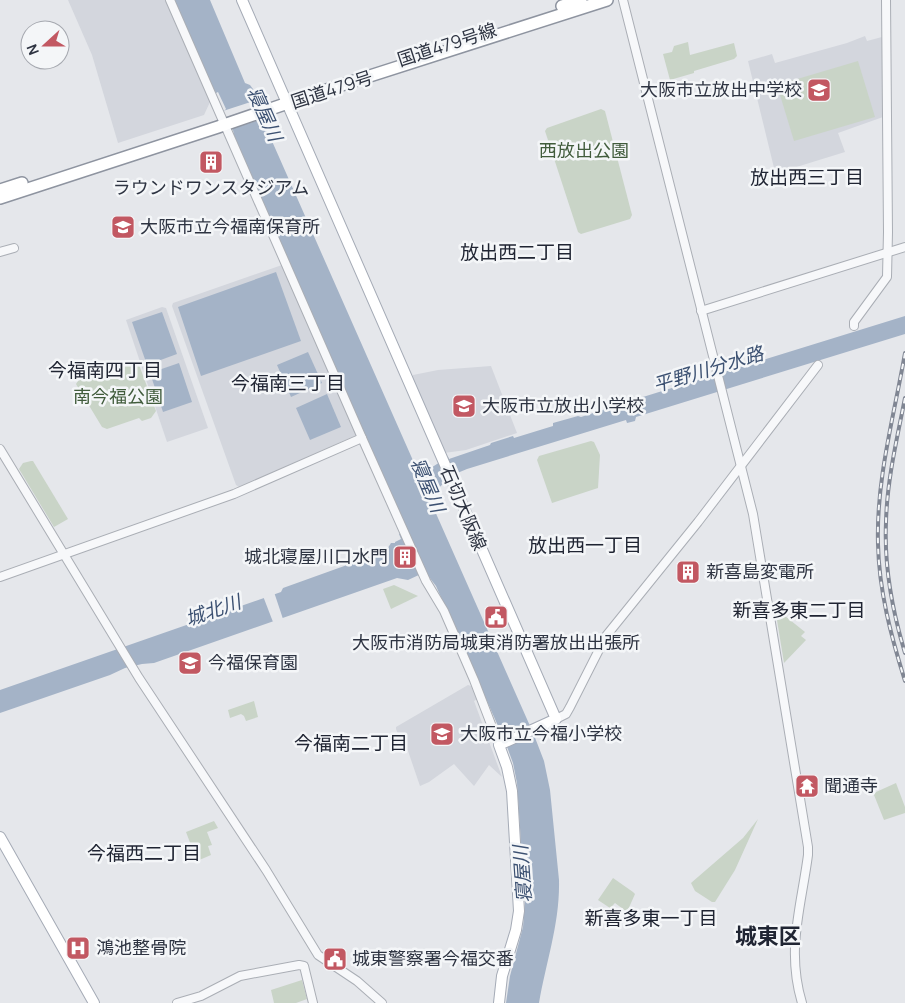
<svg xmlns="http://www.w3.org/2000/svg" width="905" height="1003" font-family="Manrope,'Noto Sans JP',sans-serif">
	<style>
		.built { fill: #d3d6dd }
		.green { fill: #c9d4c7 }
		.water { fill: #a4b3c7 }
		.pier { fill: #e5e7eb }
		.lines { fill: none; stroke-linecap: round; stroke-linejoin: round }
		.minor-casing { stroke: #aaaeb5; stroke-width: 10 }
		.major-casing { stroke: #a5abb6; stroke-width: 12 }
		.highway-casing { stroke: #8e94a0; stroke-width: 14 }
		.minor { stroke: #f7f8fa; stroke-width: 8 }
		.major { stroke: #fff; stroke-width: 10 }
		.highway { stroke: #fff; stroke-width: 11 }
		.rail-casing { stroke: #808693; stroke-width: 4 }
		.rail { stroke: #f4f6f8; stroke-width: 2; stroke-dasharray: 5.5; stroke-linecap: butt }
		.labels { text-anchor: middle; stroke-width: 5; stroke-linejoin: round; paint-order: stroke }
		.street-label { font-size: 18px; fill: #2e3442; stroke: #f4f6f8 }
		.poi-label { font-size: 18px; fill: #2e3442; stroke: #f4f6f8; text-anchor: start }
		.park-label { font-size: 18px; fill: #415c3c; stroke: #f4f6f8 }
		.water-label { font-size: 19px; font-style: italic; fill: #3c5172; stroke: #f4f6f8 }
		.neighbourhood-label { font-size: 19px; fill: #202533; stroke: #f4f6f8 }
		.district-label { font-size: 22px; font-weight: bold; fill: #202533; stroke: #f4f6f8 }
	</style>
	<rect width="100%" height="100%" fill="#e5e7eb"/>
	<g class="built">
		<polygon points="68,0 165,0 210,102 204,115 118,143 92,55"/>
		<polygon points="865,36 867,41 882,37 883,117 838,133 845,152 777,173 775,172 748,61 772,54 775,63 847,43"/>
		<polygon points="282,265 357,435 239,487 236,485 172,306 173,303"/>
		<polygon points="162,307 166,308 208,428 167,442 126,320"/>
		<polygon points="491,366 517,433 466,450 444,453 411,379 413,375 438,370"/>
		<polygon points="468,685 471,686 477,699 474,701 502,777 489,765 474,786 454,764 429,782 420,786 408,751 400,739 396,729 396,727"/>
	</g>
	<g class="green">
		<polygon points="688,42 690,55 734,43 737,56 734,59 694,71 694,73 670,80 663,54 672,52 674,46"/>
		<polygon points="858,61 875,117 794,141 777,85"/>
		<polygon points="601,109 605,111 632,215 630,219 581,234 578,232 545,131 547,128"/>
		<polygon points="138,362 156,411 151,418 142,421 139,418 107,429 102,427 76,384 78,381 132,363"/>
		<polygon points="591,441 594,442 600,455 598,488 552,503 537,460 539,456"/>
		<polygon points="31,461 33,461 68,519 54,527 19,469 23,463"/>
		<polygon points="394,585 418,596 391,609 383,589"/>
		<polygon points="775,608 805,632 801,636 806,640 784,663"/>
		<polygon points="254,701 258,717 246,721 244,716 241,714 230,718 228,710"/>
		<polygon points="896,783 905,807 905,813 884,820 874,795 876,792"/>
		<polygon points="758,819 735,870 715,902 712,902 695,891 691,883 743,838"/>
		<polygon points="214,821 218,828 207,832 212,845 208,846 211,855 197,861 186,832"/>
		<polygon points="613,878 633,892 635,894 627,912 615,903 610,908 598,900"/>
		<polygon points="302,980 307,999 296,1003 274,1003 271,990"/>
	</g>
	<g class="water">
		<path d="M174,0H210L245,83L250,85L253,89L267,121L264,123L415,465L418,469L426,471L448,457L449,459L490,445L491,443L513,436L514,438L553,426V423L578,416L581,417L621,404L623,401L629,399L630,401L905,316V334L636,417L635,421L627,423L626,420L467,469L455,474L445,485L443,484C435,490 432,499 434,509L534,735L544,761L550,790L559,880C560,923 546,962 539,1003H506L510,976L523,927L525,903L517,783L513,763L506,744L436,586L429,577L426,578L421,574L408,580L397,578L154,663L142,664L125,668L110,675L0,713V690L281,592L283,588L386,551L391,543H395V542L401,539L399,534L403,531L405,525L235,140L233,130L224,111L226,109L218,92L216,93L210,84Z"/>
		<polygon points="276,272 301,341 201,376 178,307"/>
		<polygon points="162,312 177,354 147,365 132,322"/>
		<polygon points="308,352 322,383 291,397 277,365"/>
		<polygon points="179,363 192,402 163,412 150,373"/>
		<polygon points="327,394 341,427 310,440 296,408"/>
	</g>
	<g class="pier">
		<polygon points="260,99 268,117 231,129 223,111"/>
		<polygon points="274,592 283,619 273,622 263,596"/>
	</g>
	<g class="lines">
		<g class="minor-casing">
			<g id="minor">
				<polyline points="170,0 362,438 426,581 444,611 474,680 499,745"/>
				<path d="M623,0L753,514L808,847V855C801,908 786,950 802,1003"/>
				<polyline points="0,252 14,248"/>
				<polyline points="701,311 905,247"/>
				<polyline points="854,326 854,322 887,277 888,232 886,0"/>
				<polyline points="0,449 139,678 266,870 318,955 357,981 382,1003"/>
				<polyline points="0,577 234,494 362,438"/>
				<polyline points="556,719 566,714 570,707 606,636 698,522 818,365"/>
				<polyline points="177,1003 201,996 240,976 299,965 304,966 313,1003"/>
			</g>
		</g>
		<g class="major-casing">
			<g id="major">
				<polyline points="242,0 556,719 499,745 507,767 512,791 519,911 516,930 502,976 499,1003"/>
				<polyline points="0,837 94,1003"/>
			</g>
		</g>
		<g class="highway-casing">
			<g id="highway">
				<polyline points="562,6 581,0"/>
				<polyline points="0,190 22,183"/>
				<polyline points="0,198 218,127 323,91 607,0"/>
			</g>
		</g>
		<use href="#minor" class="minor"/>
		<use href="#major" class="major"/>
		<use href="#highway" class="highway"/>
		<g class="rail-casing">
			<g id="rail">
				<path d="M905,353C894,416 876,480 878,544C879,591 891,636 905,681"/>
				<path d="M905,398C897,439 887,480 886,522C884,567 892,610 905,653"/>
			</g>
		</g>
		<use href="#rail" class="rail"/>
	</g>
	<defs>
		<g id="school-square" transform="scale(1.25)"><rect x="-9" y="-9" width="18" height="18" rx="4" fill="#c25862" stroke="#f4f6f8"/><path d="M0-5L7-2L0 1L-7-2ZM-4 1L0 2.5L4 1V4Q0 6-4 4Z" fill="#fff"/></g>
		<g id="building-square" transform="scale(1.25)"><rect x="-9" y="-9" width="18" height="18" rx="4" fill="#c25862" stroke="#f4f6f8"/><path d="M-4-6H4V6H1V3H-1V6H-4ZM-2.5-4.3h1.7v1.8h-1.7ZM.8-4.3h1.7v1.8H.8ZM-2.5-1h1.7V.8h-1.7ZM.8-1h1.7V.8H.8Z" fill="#fff"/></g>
		<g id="civic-square" transform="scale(1.25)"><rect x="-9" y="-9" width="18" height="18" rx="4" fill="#c25862" stroke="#f4f6f8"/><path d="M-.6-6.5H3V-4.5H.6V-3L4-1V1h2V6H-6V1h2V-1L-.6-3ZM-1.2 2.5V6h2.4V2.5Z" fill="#fff"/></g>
		<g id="temple-square" transform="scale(1.25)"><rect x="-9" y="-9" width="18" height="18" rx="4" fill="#c25862" stroke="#f4f6f8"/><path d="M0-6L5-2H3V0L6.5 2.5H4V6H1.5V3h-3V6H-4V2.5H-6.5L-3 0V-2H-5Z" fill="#fff"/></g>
		<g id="hospital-square" transform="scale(1.25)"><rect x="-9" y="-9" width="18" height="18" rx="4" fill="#c25862" stroke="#f4f6f8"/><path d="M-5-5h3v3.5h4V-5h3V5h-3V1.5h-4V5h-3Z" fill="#fff"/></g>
	</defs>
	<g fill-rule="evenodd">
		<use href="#school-square" x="819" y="90"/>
		<use href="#building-square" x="211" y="162"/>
		<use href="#school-square" x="123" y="227"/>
		<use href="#school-square" x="464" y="406"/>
		<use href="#building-square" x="405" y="557"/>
		<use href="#building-square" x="688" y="572"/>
		<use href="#civic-square" x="496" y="617"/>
		<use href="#school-square" x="190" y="663"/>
		<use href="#school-square" x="442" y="734"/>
		<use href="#temple-square" x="807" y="786"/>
		<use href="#hospital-square" x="78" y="948"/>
		<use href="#civic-square" x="335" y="959"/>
	</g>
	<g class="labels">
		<g class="street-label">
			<text transform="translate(447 45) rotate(-18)" y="6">国道479号線</text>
			<text transform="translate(332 90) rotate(-18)" y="6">国道479号</text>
			<text transform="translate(463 508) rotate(67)" y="6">石切大阪線</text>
		</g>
		<g class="poi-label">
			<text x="802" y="96" text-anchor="end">大阪市立放出中学校</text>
			<text x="211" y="194" text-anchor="middle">ラウンドワンスタジアム</text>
			<text x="140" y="233">大阪市立今福南保育所</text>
			<text x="482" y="412">大阪市立放出小学校</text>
			<text x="388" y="563" text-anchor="end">城北寝屋川口水門</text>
			<text x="706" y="578">新喜島変電所</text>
			<text x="496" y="649" text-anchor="middle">大阪市消防局城東消防署放出出張所</text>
			<text x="208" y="669">今福保育園</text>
			<text x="460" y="740">大阪市立今福小学校</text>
			<text x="824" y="792">聞通寺</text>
			<text x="96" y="954">鴻池整骨院</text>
			<text x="352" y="965">城東警察署今福交番</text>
		</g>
		<g class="park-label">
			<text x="584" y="157">西放出公園</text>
			<text x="118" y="403">南今福公園</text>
		</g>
		<g class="water-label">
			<text transform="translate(265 114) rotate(66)" y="7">寝屋川</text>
			<text transform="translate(708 369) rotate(-17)" y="7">平野川分水路</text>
			<text transform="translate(428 485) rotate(67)" y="7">寝屋川</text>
			<text transform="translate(213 610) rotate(-19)" y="7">城北川</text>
			<text transform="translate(522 874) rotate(-94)" y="7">寝屋川</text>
		</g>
		<g class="neighbourhood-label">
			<text x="807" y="184">放出西三丁目</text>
			<text x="517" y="259">放出西二丁目</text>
			<text x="105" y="377">今福南四丁目</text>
			<text x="288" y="390">今福南三丁目</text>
			<text x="585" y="552">放出西一丁目</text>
			<text x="799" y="617">新喜多東二丁目</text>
			<text x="351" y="750">今福南二丁目</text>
			<text x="144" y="860">今福西二丁目</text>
			<text x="651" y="925">新喜多東一丁目</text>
		</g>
		<g class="district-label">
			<text x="768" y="944">城東区</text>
		</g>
	</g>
	<g transform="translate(45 45) rotate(249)"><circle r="24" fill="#f4f6f8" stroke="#a5a8af"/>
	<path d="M0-4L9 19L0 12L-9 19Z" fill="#c25862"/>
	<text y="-8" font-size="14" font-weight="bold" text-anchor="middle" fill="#2e3442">N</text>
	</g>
</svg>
